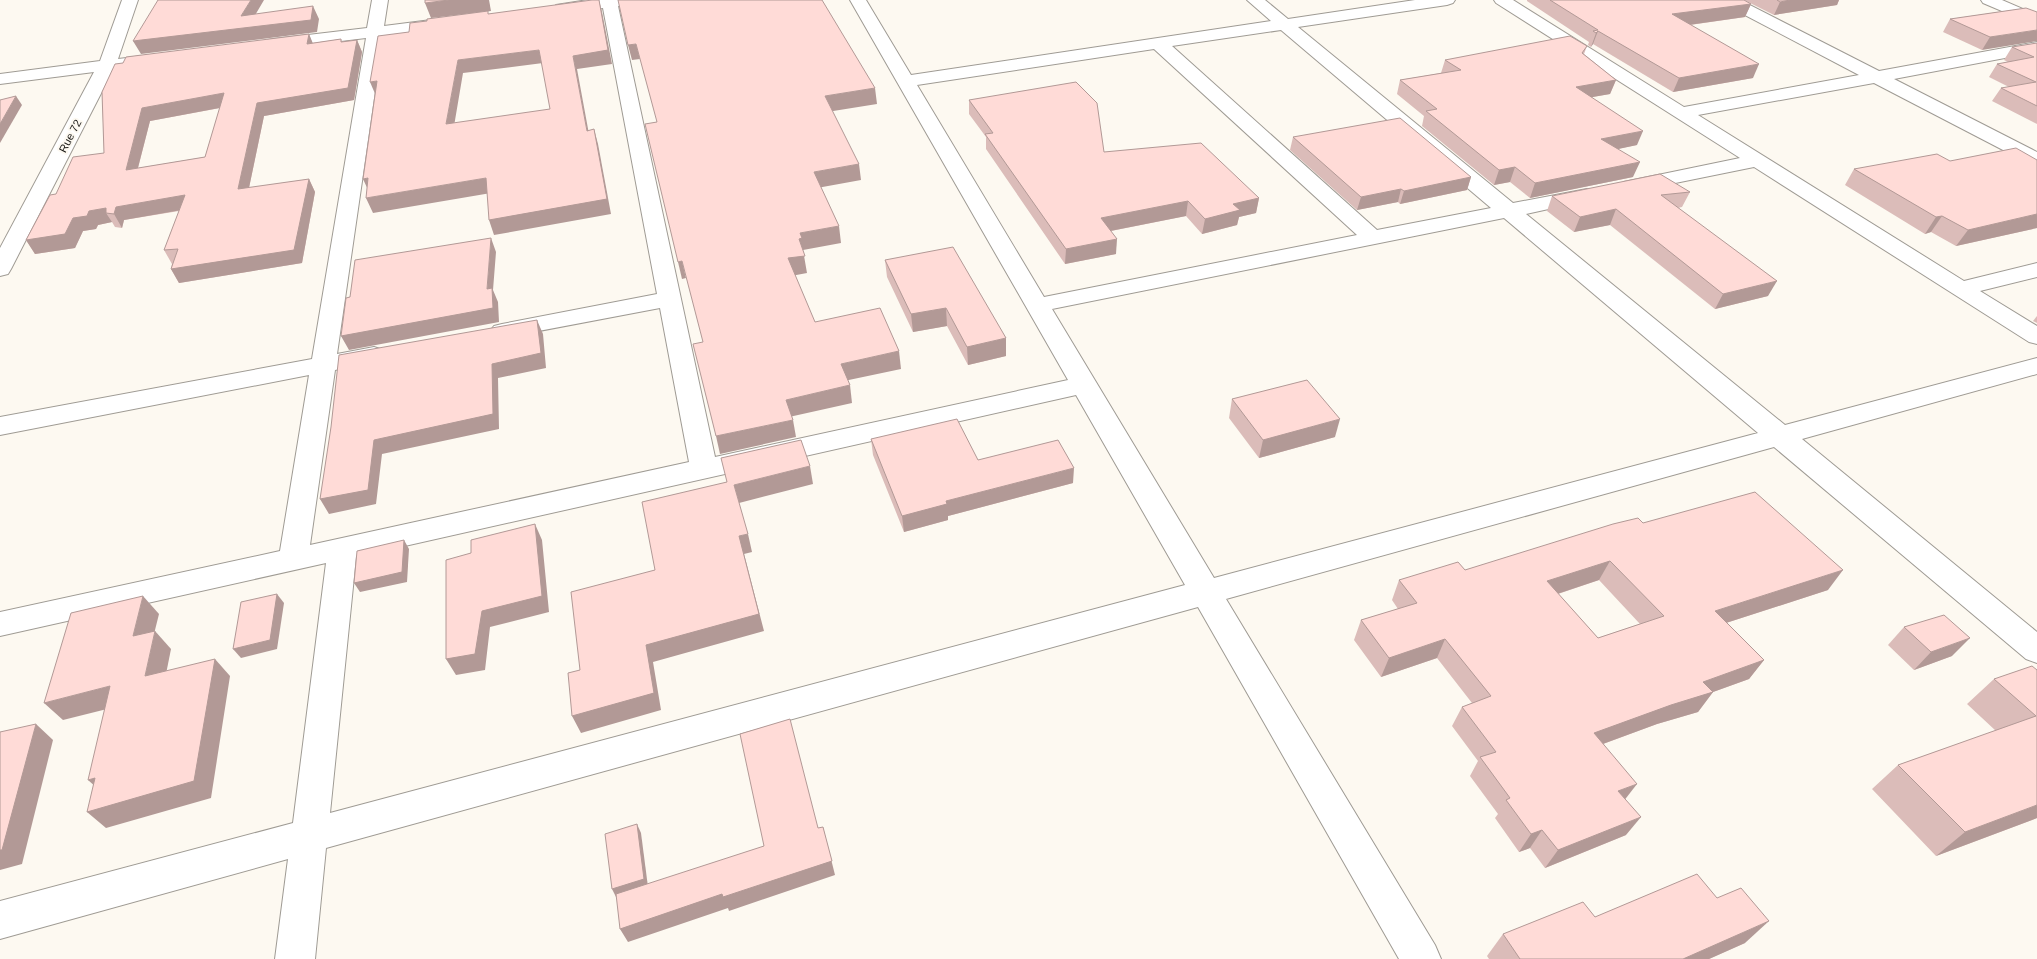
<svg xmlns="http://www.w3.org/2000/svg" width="2037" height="959" font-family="Helvetica,sans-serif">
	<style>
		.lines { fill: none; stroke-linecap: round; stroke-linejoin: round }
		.street-casing { stroke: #9f9b94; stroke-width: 2 }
		.street { fill: #fff; fill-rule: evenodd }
		.wall { fill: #dbbcb9; fill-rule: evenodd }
		.shaded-wall { fill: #b29996 }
		.building { fill: #ffdbd7; stroke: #b29996; fill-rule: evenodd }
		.labels { text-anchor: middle; stroke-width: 4; stroke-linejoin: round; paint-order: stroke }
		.far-street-label { font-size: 11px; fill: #191815; stroke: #fdf9f1 }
	</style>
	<rect width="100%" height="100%" fill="#fdf9f1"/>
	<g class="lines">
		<g class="street-casing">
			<g id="street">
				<polygon points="122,0 138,0 118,59 152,55 158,56 161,60 158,64 152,65 113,70 11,269 8,274 0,276 0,248 94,72 0,84 0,74 100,61"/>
				<path d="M372,0H388L384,26L447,18L453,20L455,23L453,26L447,28L383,36L337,354L374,347L383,350L386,355L383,360L335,370L310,545L689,462L660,308L502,338L494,336L490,331L494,326L502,324L657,294L603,8L562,13L556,11L554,8L556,5L588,0H635L633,3L618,6L715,457L1068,380L850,0H866L911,75L1271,21L1247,0H1265L1288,19L1415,0H1455L1453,3L1447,5L1298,27L1513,203L1587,189L1594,191L1597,195L1594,199L1526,214L1785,425L2037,358V374L1802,439L2037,632V663L2026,659L1774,447L1226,599L1435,945L1441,959H1399L1198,607L326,848L315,959H275L288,859L0,939V901L293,823L326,563L0,636V612L280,551L309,375L0,435V417L312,359L366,38L274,49L268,48L266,44L268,40L274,39L367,28ZM1281,30L1491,208L1377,230L1172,46ZM1154,49L1357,235L1044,297L917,85ZM1504,218L1758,433L1214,578L1052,309ZM1076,395L1185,585L330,813L356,557Z"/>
				<polygon points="1494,0 1513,0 1684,107 1859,75 1722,3 1720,0 1740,0 1879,71 2037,42 2037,52 1894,79 2037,152 2037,166 2030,164 1874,83 1698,115 1964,281 2037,263 2037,277 1980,291 2037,326 2037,344 2029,342 1754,167 1631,192 1624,190 1621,186 1624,182 1740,158 1496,3"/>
				<polygon points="1981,0 2002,0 2037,15 2037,26 1983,3"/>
			</g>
		</g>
		<use href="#street" class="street"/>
	</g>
	<g class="wall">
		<polygon points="1527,0 1744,0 1751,4 1745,17 1690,25 1753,78 1673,92 1593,44 1591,47 1588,45 1589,42 1527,1"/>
		<polygon points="1744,0 1839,0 1837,5 1774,15"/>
		<polygon points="2026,8 1982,50 1943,32 1950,19"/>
		<path d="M309,34L312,43L341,39L342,42L357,40L362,52L354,100L264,116L249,188L309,179L315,192L302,263L179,283L171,269L172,264L164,250L179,211L124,220L122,228L115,227L112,222L98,225L96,229L83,231L75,248L35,254L26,240L56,194L104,153L102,92ZM220,108L205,157L138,168L150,121Z"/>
		<polygon points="2037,43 2037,124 1992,101 2001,88 2009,87 1989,77 1997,64 2008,62 2004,60 2012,47"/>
		<polygon points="1587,46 1584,54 1616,80 1610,94 1592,97 1637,145 1617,149 1633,177 1530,198 1510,182 1494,185 1422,126 1424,116 1397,94 1400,80 1441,73 1445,60"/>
		<polygon points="969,100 1104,152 1259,198 1256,213 1239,217 1237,225 1202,234 1186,216 1111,231 1116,254 1065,264 986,149 986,137 969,114"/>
		<polygon points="1293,137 1471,177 1467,190 1400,204 1398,202 1357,210 1290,150"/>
		<polygon points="2037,160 2037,228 1956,246 1931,232 1925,234 1845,185 1854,169 1950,161"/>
		<polygon points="1690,192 1682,207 1678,208 1768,296 1715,309 1610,225 1574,232 1547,211 1552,196"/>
		<polygon points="885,260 1006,356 968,365 947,326 913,332 887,277"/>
		<polygon points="2037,316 2037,323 2033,321"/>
		<polygon points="1232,399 1335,437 1259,458 1229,418"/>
		<polygon points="871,439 978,460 1073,483 948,516 948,520 904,532 873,455"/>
		<path d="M1643,523L1828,590L1726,623L1764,660L1749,679L1713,692L1698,712L1657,724L1603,744L1625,799L1626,835L1545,868L1530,848L1519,852L1495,818L1498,814L1470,776L1478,761L1452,726L1462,707L1472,703L1437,658L1381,677L1354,640L1361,620L1398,609L1392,600L1399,580L1465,570ZM1599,580L1640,624L1598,638L1558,594Z"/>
		<polygon points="1904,627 1952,656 1914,670 1888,645"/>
		<polygon points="2037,670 2037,818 1936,856 1872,789 1898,765 1996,731 1967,704 1994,679"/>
		<polygon points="1717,898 1745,943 1709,959 1489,959 1487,956 1503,934 1595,917"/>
	</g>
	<g class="shaded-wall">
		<polygon points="251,0 264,0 248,27 313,6 319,19 317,32 141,54 133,41 241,16"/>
		<polygon points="449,0 489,0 491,11 431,18 425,3"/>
		<polygon points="599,0 602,12 612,64 577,69 591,145 587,131 573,56"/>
		<polygon points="1790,0 1839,0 1837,5 1774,15 1780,2"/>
		<polygon points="1751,4 1745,17 1667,28 1672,14"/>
		<polygon points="2037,30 2037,41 1982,50 1990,37"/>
		<polygon points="1598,31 1593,44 1591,47 1596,33"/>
		<polygon points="309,34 314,46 307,44"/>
		<polygon points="357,40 362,52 354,100 264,116 246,202 238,189 257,103"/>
		<polygon points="636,44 640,59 632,60 628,45"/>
		<polygon points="539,50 543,63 463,73 452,138 446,124 458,60"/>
		<polygon points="1759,64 1753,78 1673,92 1679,78"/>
		<polygon points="1616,80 1610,94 1570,101 1576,87"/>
		<polygon points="377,81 376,96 370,82"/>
		<polygon points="875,88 877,104 827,112 825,96"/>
		<polygon points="224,93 230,106 150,121 134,183 126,170 142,108"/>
		<polygon points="16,96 22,105 0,143 0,124"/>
		<polygon points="594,129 598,144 611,214 494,235 489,220"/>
		<polygon points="1643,131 1637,145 1595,154 1601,139"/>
		<polygon points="1640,162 1633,177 1530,198 1535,183"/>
		<polygon points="859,164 861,180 817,188 814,172"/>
		<polygon points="1515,167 1510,182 1494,185 1499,170"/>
		<polygon points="1471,177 1467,190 1400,204 1404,191"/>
		<polygon points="368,178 370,194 363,179"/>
		<polygon points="486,178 491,193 373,213 366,198"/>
		<polygon points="309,179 315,192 302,263 179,283 171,269"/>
		<polygon points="1401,189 1398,202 1357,210 1361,197"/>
		<polygon points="185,195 193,208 124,220 122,228 114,214 116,207"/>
		<polygon points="1259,198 1256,213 1239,217 1237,225 1202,234 1205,219 1233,204"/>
		<polygon points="1188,201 1186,216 1100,233 1101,218"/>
		<polygon points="106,208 106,213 112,222 98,225 96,229 83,231 75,248 35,254 26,240 89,211"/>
		<polygon points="1616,209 1610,225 1574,232 1580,217"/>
		<polygon points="2037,214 2037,228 1956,246 1968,230"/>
		<polygon points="1942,216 1931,232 1925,234 1936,217"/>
		<polygon points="839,226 841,243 803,250 807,273 791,276 788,258 800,233"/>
		<polygon points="491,238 496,252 493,290 498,302 499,322 349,350 341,336 487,289"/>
		<polygon points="1117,239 1116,254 1065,264 1066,249"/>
		<polygon points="682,261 686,278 682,279 678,262"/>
		<polygon points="1777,281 1768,296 1715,309 1723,294"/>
		<polygon points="946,308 947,326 913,332 911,314"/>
		<polygon points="537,320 543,334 546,368 498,378 499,429 382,454 376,504 329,514 320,499 374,440"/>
		<polygon points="1006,338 1006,356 968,365 967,347"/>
		<polygon points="899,351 901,369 844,381 841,364"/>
		<polygon points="850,385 852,403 789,417 786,400"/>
		<polygon points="1340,419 1335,437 1259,458 1263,440"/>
		<polygon points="793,420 796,437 720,454 716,436"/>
		<polygon points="810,466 813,484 739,503 734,485"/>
		<polygon points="1074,468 1073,483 948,516 948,520 904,532 902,516 946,501"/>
		<polygon points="535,524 542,540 549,612 490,627 485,670 456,675 446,659 482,611"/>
		<polygon points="748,534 752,552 744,554 764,631 653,662 661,710 581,733 572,716 646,645 739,536"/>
		<polygon points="404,540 409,549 407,582 360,592 354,583"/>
		<polygon points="1610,561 1599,580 1536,601 1547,581"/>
		<polygon points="1843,570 1828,590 1701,631 1715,611"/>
		<polygon points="277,594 284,603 277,649 241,658 233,649"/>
		<polygon points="143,596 159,614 149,654 133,636"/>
		<polygon points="155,631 171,649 162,694 145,676"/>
		<polygon points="1970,638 1952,656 1914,670 1931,652"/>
		<polygon points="1445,639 1437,658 1381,677 1389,658"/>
		<polygon points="215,659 230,676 211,798 106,828 87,812"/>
		<polygon points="1764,660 1749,679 1713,692 1698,712 1657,724 1581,752 1594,733 1703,682"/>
		<polygon points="110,686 127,704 63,720 44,703"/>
		<polygon points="36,724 53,740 22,864 0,870 0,850"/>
		<polygon points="95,778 107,797 88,780"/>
		<polygon points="1637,784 1623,802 1618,791"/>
		<polygon points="2037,805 2037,818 1936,856 1965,832"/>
		<polygon points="1641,817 1626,835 1545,868 1558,850"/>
		<polygon points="637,824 641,833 648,887 616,897 612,889"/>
		<polygon points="823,827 835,875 729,911 728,908 628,942 620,929"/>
		<polygon points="1542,830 1530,848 1519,852 1531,834"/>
		<polygon points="1769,921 1745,943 1709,959 1683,959"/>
	</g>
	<g class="building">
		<polygon points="158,0 251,0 241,16 313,6 311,20 133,41"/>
		<polygon points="425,0 449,0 425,3"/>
		<path d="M592,0H599L608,50L573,56L587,131L594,129L607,199L489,220L486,178L366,198L368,178L363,179L377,81L370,82L378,36L409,32L410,23L427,21V19L488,11V14ZM539,50L550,109L446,124L458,60Z"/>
		<polygon points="618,0 822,0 875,88 825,96 859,164 814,172 839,226 800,233 802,238 799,239 805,256 788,258 815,322 880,308 899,351 841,364 850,385 786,400 793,420 716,436 693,344 703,342 682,261 678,262 645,124 657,122 636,44 628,45"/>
		<polygon points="1550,0 1744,0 1751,4 1672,14 1759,64 1679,78 1598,31 1596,33 1593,31 1598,30"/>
		<polygon points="1777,0 1790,0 1780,2"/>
		<polygon points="2026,8 2037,12 2037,30 1990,37 1950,19"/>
		<path d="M309,34L307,44L341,39V42L357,40L348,88L257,103L238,189L309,179L294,250L171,269L178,249L164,250L185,195L116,207L114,214L106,213V208L89,211L87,216L73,218L65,234L26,240L50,195L56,194L73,157L104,153L102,92L115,64L123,63L126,57ZM224,93L205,157L126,170L142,108Z"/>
		<polygon points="1570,36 1587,46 1582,53 1616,80 1576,87 1643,131 1601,139 1640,162 1535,183 1515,167 1499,170 1426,111 1437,109 1400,80 1461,70 1445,60"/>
		<polygon points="2037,43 2037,106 2001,88 2036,82 1997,64 2034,57 2012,47"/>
		<polygon points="1076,82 1097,103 1104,152 1201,143 1259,198 1233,204 1240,210 1205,219 1188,201 1101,218 1117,239 1066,249 985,134 993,133 969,100"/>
		<polygon points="16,96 0,124 0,100"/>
		<polygon points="1400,118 1471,177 1404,191 1401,189 1361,197 1293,137"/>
		<polygon points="2016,148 2037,160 2037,214 1968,230 1942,216 1936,217 1854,169 1937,154 1950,161"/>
		<polygon points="1660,174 1690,192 1661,195 1777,281 1723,294 1616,209 1580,217 1552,196"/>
		<polygon points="491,238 487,289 492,288 493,308 341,336 346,298 350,297 355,260"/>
		<polygon points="953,247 1006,338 967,347 946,308 911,314 885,260"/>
		<polygon points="537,320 541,353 492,364 493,414 374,440 368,490 320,499 331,427 339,355"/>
		<polygon points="1307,380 1340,419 1263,440 1232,399"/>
		<polygon points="957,419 978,460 1058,440 1074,468 946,501 947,504 902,516 871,439"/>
		<polygon points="801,440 810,466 734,485 748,534 739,536 759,614 646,645 654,693 572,716 568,673 580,670 571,592 655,570 642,502 727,482 721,458"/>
		<path d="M1755,492L1843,570L1715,611L1764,660L1703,682L1713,692L1671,705L1594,733L1637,784L1618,791L1641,817L1558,850L1542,830L1531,834L1506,800L1510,798L1480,757L1496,752L1462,707L1491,696L1445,639L1389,658L1361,620L1417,603L1399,580L1458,562L1465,570L1613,524L1638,518L1643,523ZM1610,561L1664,616L1598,638L1547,581Z"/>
		<polygon points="535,524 542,596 482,611 475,654 446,659 446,560 471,553 471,540"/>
		<polygon points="404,540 402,572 354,583 357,551"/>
		<polygon points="277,594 270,640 233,649 241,602"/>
		<polygon points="143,596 133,636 155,631 145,676 215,659 194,781 87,812 95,778 88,780 110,686 44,703 71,613"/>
		<polygon points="1944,615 1970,638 1931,652 1904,627"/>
		<polygon points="2032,666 2037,670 2037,805 1965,832 1898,765 2036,716 1994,679"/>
		<polygon points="790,719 818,828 823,827 832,861 723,897 722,894 620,929 616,894 764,846 740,734"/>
		<polygon points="36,724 2,850 0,850 0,732"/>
		<polygon points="637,824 644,879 612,889 605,834"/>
		<polygon points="1697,874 1717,898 1741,888 1769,921 1683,959 1520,959 1503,934 1583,902 1595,917"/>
	</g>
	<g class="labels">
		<g class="far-street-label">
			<text transform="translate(70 136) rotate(-62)" y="4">Rue 72</text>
		</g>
	</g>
</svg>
